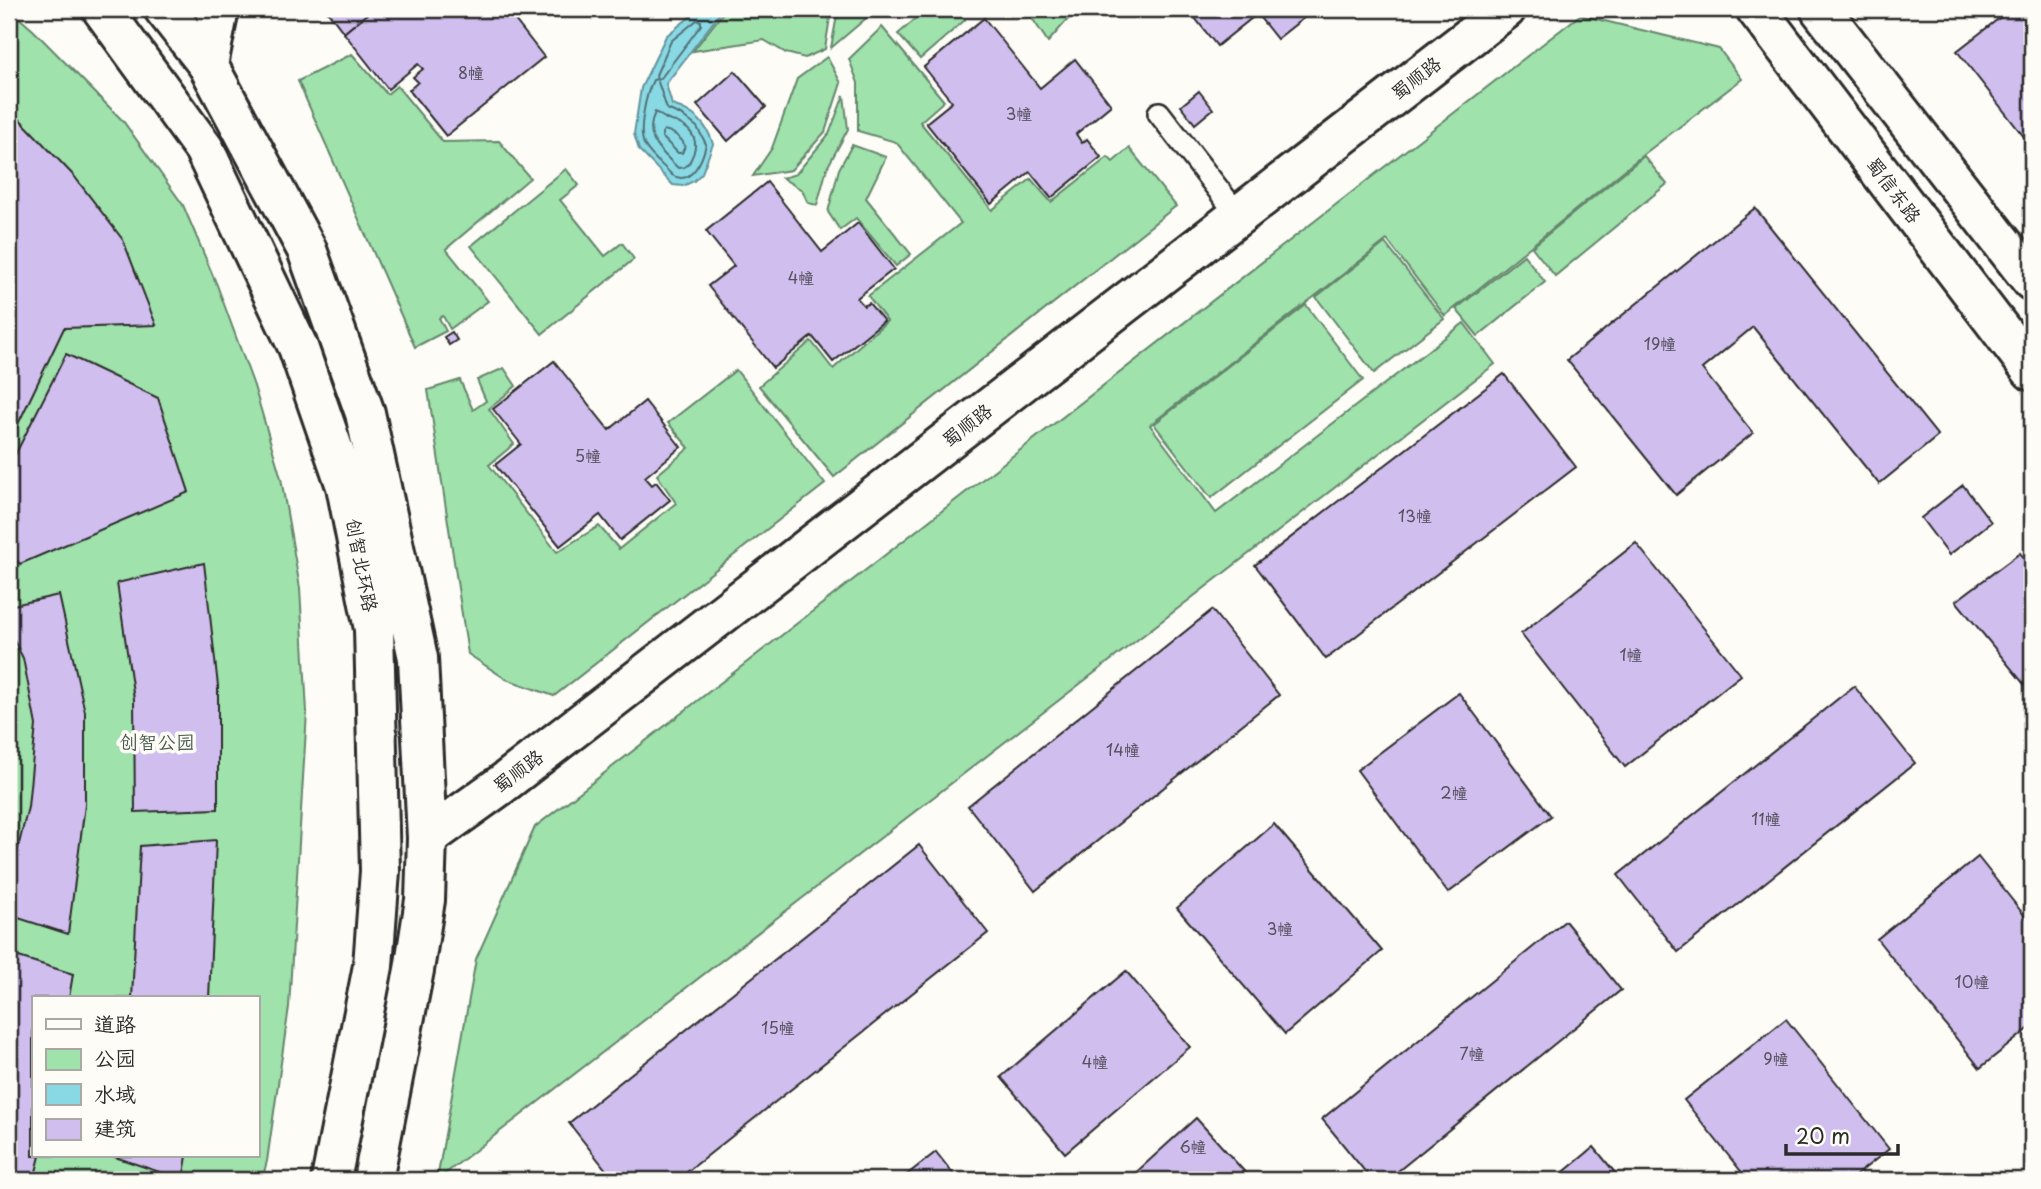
<svg xmlns="http://www.w3.org/2000/svg" width="2041" height="1189" font-family="'Playpen Sans','LXGW WenKai TC',sans-serif">
	<style>
		.green { fill: #9fe2ac; stroke: #65866c; stroke-width: 2; fill-rule: evenodd }
		.water { fill: #89d9e5; stroke: #63939b; stroke-width: 2 }
		.lines { fill: none; stroke-linecap: round; stroke-linejoin: round }
		.shore { stroke: #517175; stroke-width: 2 }
		.building { fill: #d0beee; stroke: #2b2b2b; stroke-width: 2 }
		.lane-casing { stroke: #2b2b2b; stroke-width: 26 }
		.street-casing { stroke: #2b2b2b; stroke-width: 44 }
		.secondary-casing { stroke: #2b2b2b; stroke-width: 44 }
		.lane { stroke: #fdfcf7; stroke-width: 21 }
		.street { stroke: #fdfcf7; stroke-width: 38 }
		.secondary { stroke: #fdfcf7; stroke-width: 38 }
		.labels { text-anchor: middle; stroke-width: 7; stroke-linejoin: round; paint-order: stroke }
		.number-label { font-size: 16px; fill: #54505c }
		.street-label { font-size: 19px; fill: #2b2b2b; stroke: #fdfcf7 }
		.park-label { font-size: 19px; fill: #48594b; stroke: #fdfcf7 }
	</style>
	<rect width="100%" height="100%" fill="#fdfcf7"/>
	<filter id="ink" filterUnits="userSpaceOnUse"><feTurbulence type="fractalNoise" baseFrequency=".0143" numOctaves="2"/><feDisplacementMap in="SourceGraphic" scale="14" xChannelSelector="R" yChannelSelector="G"/><feConvolveMatrix kernelMatrix="1 2 1 2 8 2 1 2 1" color-interpolation-filters="sRGB"/></filter>
	<g filter="url(#ink)">
		<g class="green">
			<path d="M9,9L33,30L123,121L183,205L217,285L254,386L281,478L300,588L307,712L289,1007L267,1161L262,1180H9ZM33,998H257V1156H33Z"/>
			<polygon points="728,9 829,9 831,11 825,49 805,58 786,53 764,40 693,51 722,14"/>
			<polygon points="838,9 877,9 831,48 838,10"/>
			<polygon points="927,9 955,9 965,20 920,59 898,34"/>
			<polygon points="1020,9 1077,9 1048,42 1034,21"/>
			<polygon points="1580,15 1719,49 1742,79 1644,154 1445,316 1387,240 1150,425 1216,513 1464,323 1495,364 437,1180 476,959 535,827"/>
			<polygon points="882,27 944,101 920,122 992,210 1031,179 1051,202 1108,157 1113,162 1129,148 1176,206 834,477 759,386 811,341 833,369 887,321 868,296 961,223 896,142 858,131 858,83 849,59"/>
			<polygon points="352,54 387,94 397,86 443,142 499,141 530,178 446,249 488,301 450,329 443,316 439,318 446,331 415,347 298,81"/>
			<polygon points="827,57 841,83 825,132 791,170 753,176 772,148 797,79"/>
			<polygon points="844,95 848,129 827,168 817,205 808,203 802,190 782,178 796,174 829,134"/>
			<polygon points="852,145 886,157 866,198 911,254 896,266 856,218 840,230 828,212 839,169"/>
			<polygon points="1644,156 1667,184 1555,276 1532,247"/>
			<polygon points="566,169 579,185 560,200 605,256 622,243 634,259 542,334 471,246"/>
			<polygon points="1385,243 1444,319 1374,373 1316,297"/>
			<polygon points="1524,255 1545,282 1478,336 1456,309"/>
			<polygon points="1306,305 1363,380 1211,498 1154,424"/>
			<polygon points="504,368 516,386 489,409 514,444 489,465 557,552 599,526 619,549 676,503 657,475 689,448 668,423 736,370 825,484 554,696 506,679 468,654 428,390 460,380 473,410 486,401 477,380"/>
		</g>
		<path class="water" d="M700,9H725L720,13L666,84L672,105C693,111 707,123 713,144L702,173L694,181L683,186L673,185L639,150L634,134L641,88L666,36Z"/>
		<g class="lines">
			<g class="shore">
				<polygon points="697,20 701,21 701,25 661,78 657,79 656,75 671,41"/>
				<path d="M657,79L667,109L683,116L697,127L706,144C703,159 691,187 672,175C664,166 651,157 645,146C637,133 646,94 653,80Z"/>
				<path d="M655,112C659,114 661,116 665,118C668,121 672,121 676,122C694,130 700,142 691,159C688,166 685,168 678,168C660,150 643,139 655,112Z"/>
				<path d="M664,130C674,132 681,137 685,146L682,153H678L662,137V133Z"/>
			</g>
		</g>
		<g class="building">
			<polygon points="326,9 373,9 344,33"/>
			<polygon points="373,9 485,9 483,11 486,15 492,10 498,17 507,10 544,57 446,136 409,90 418,82 413,77 423,69 418,64 388,89 344,33"/>
			<polygon points="1188,9 1315,9 1277,39 1257,14 1217,46"/>
			<polygon points="2011,9 2032,9 2032,147 1957,51"/>
			<polygon points="984,18 1040,88 1075,59 1111,105 1076,134 1082,143 1087,139 1101,157 1051,198 1030,172 991,204 926,123 952,102 924,67"/>
			<polygon points="735,71 766,107 728,141 697,105"/>
			<polygon points="1199,91 1213,109 1195,124 1181,106"/>
			<polygon points="9,108 74,176 123,240 156,325 64,328 9,443"/>
			<polygon points="767,182 822,252 858,223 894,269 857,298 864,306 869,303 884,321 833,362 812,336 773,368 708,286 734,266 706,231"/>
			<polygon points="1755,208 1938,436 1879,484 1753,327 1702,369 1753,433 1676,495 1567,360"/>
			<polygon points="452,332 457,340 449,345 444,337"/>
			<polygon points="66,354 158,398 189,492 20,564 9,552 9,467"/>
			<polygon points="554,361 609,430 645,401 681,447 645,477 652,485 656,482 670,500 620,540 600,515 560,546 495,465 521,444 493,409"/>
			<polygon points="1504,374 1576,467 1326,659 1255,565"/>
			<polygon points="1963,485 1991,522 1949,555 1921,518"/>
			<polygon points="1636,543 1741,675 1625,767 1521,634"/>
			<polygon points="2020,553 2032,568 2032,694 1956,601"/>
			<polygon points="204,563 218,686 218,809 135,812 134,699 117,583"/>
			<polygon points="59,595 85,712 85,805 68,934 9,915 9,885 28,807 36,725 23,658 9,631 9,606"/>
			<polygon points="1212,610 1279,695 1035,891 968,806"/>
			<polygon points="1854,686 1915,763 1678,952 1618,875"/>
			<polygon points="1459,693 1551,816 1448,893 1357,770"/>
			<polygon points="1274,824 1382,951 1285,1034 1177,908"/>
			<polygon points="216,840 209,998 132,998 140,846"/>
			<polygon points="919,845 988,933 677,1180 614,1180 569,1123"/>
			<polygon points="1978,857 2032,925 2032,1026 1980,1068 1877,939"/>
			<polygon points="1565,921 1621,990 1387,1180 1372,1180 1322,1119"/>
			<polygon points="9,954 73,974 69,998 33,998 33,1156 40,1156 34,1180 9,1180"/>
			<polygon points="1126,971 1190,1047 1065,1153 1001,1077"/>
			<polygon points="1786,1019 1889,1149 1850,1180 1748,1180 1684,1100"/>
			<polygon points="1196,1118 1252,1180 1134,1180 1131,1177"/>
			<polygon points="1594,1147 1621,1180 1554,1180"/>
			<polygon points="936,1152 958,1180 900,1180"/>
			<polygon points="112,1156 187,1156 183,1180"/>
		</g>
		<g class="lines">
			<g class="lane-casing">
				<polyline id="lane" points="1159,113 1238,215"/>
			</g>
			<g class="street-casing">
				<polyline id="street" points="427,838 501,785 1506,9"/>
			</g>
			<g class="secondary-casing">
				<g id="secondary">
					<polyline points="102,9 204,149 298,347 346,486 374,629 380,871 373,966 331,1180"/>
					<polyline points="164,9 208,65 307,250 365,413 418,658 427,838 425,900 414,970 373,1180"/>
					<polyline points="1756,9 2032,371"/>
					<polyline points="1820,9 2032,281"/>
					<polyline points="208,65 219,9"/>
				</g>
			</g>
			<use href="#lane" class="lane"/>
			<use href="#street" class="street"/>
			<use href="#secondary" class="secondary"/>
		</g>
	</g>
	<g class="labels">
		<g class="number-label">
			<text x="471" y="79">8幢</text>
			<text x="1019" y="120">3幢</text>
			<text x="801" y="284">4幢</text>
			<text x="1660" y="350">19幢</text>
			<text x="588" y="462">5幢</text>
			<text x="1415" y="522">13幢</text>
			<text x="1631" y="661">1幢</text>
			<text x="1123" y="756">14幢</text>
			<text x="1454" y="799">2幢</text>
			<text x="1766" y="825">11幢</text>
			<text x="1280" y="935">3幢</text>
			<text x="1972" y="988">10幢</text>
			<text x="778" y="1034">15幢</text>
			<text x="1472" y="1060">7幢</text>
			<text x="1776" y="1065">9幢</text>
			<text x="1095" y="1068">4幢</text>
			<text x="1193" y="1153">6幢</text>
		</g>
		<g class="street-label">
			<text transform="translate(1416 78) rotate(-38)" y="7">蜀顺路</text>
			<text transform="translate(1894 190) rotate(53)" y="7">蜀信东路</text>
			<text transform="translate(967 425) rotate(-38)" y="7">蜀顺路</text>
			<text transform="translate(362 565) rotate(79)" y="7">创智北环路</text>
			<text transform="translate(518 771) rotate(-37)" y="7">蜀顺路</text>
		</g>
		<g class="park-label">
			<text x="157" y="749">创智公园</text>
		</g>
	</g>
	<rect width="2041" height="1189" fill="none" stroke="#fdfcf7" stroke-width="35"/>
	<rect x="18" y="18" width="2006" height="1154" fill="none" stroke="#2b2b2b" stroke-width="2.5" filter="url(#ink)"/>
	<rect x="32" y="996" width="228" height="161" fill="#fdfcf7" stroke="#a9a8a5" stroke-width="2"/>
	<rect x="46" y="1019" width="35" height="10" fill="#fdfcf7" stroke="#a9a8a5" stroke-width="2"/>
	<text x="94" y="1032" font-size="21" fill="#2b2b2b">道路</text>
	<rect x="46" y="1049" width="35" height="21" fill="#9fe2ac" stroke="#a9a8a5" stroke-width="2"/>
	<text x="94" y="1066" font-size="21" fill="#2b2b2b">公园</text>
	<rect x="46" y="1084" width="35" height="21" fill="#89d9e5" stroke="#a9a8a5" stroke-width="2"/>
	<text x="94" y="1102" font-size="21" fill="#2b2b2b">水域</text>
	<rect x="46" y="1119" width="35" height="21" fill="#d0beee" stroke="#a9a8a5" stroke-width="2"/>
	<text x="94" y="1136" font-size="21" fill="#2b2b2b">建筑</text>
	<path d="M1786 1144v10h112v-10" fill="none" stroke="#2b2b2b" stroke-width="3.5"/>
	<text x="1796" y="1144" font-size="21" fill="#2b2b2b" stroke="#fdfcf7" stroke-width="5" paint-order="stroke">20 m</text>
</svg>
